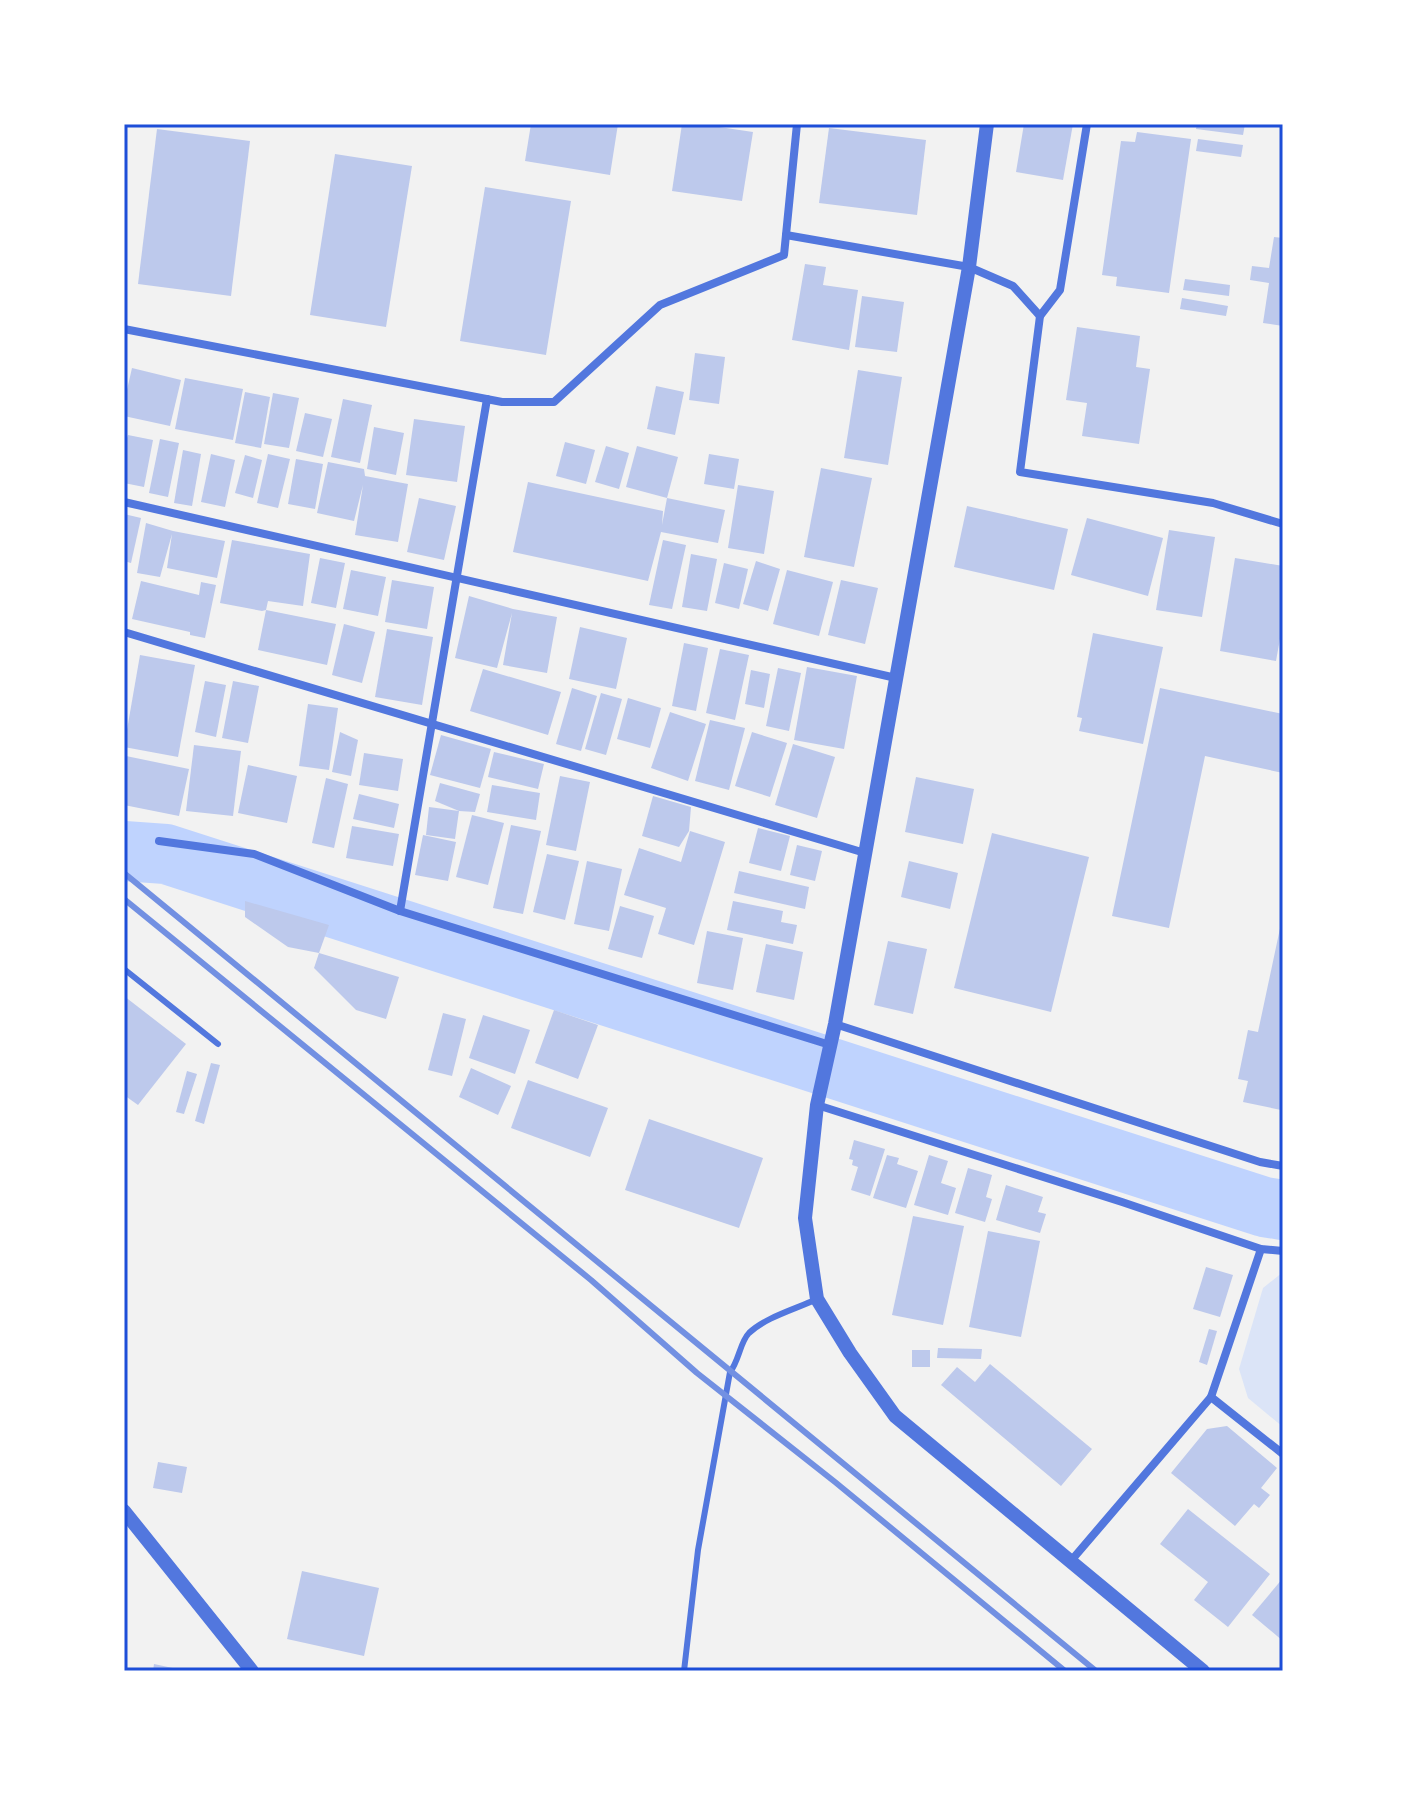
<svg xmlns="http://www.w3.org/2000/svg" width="1407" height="1795" font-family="'Roboto Condensed',sans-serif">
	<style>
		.green { fill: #dbe4f7 }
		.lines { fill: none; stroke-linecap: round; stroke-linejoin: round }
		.river { stroke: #bfd3fe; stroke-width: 60 }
		.building { fill: #bdc9ec }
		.service { stroke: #5277de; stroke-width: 6 }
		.minor { stroke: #5277de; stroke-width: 8 }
		.tertiary { stroke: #5277de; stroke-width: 14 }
		.rail { stroke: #7290e2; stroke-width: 6 }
		.neatline { fill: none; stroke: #1d4ed8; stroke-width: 3 }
	</style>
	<rect width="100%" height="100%" fill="#f2f2f2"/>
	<polygon class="green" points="1283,1272 1283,1427 1248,1398 1239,1369 1263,1288"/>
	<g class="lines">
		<polyline class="river" points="124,851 166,854 1264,1207 1283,1210"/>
	</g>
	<g class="building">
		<polygon points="531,124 618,124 610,175 525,161"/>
		<polygon points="682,124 699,124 753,132 742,201 672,191"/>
		<polygon points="1024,124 1073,124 1063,180 1016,172"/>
		<polygon points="1197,124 1245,124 1243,135 1196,129"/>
		<polygon points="829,128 926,140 917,215 819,203"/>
		<polygon points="157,129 250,141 231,296 138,284"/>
		<polygon points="1137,132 1191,139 1169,293 1116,286 1117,277 1102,275 1121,141 1135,142"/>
		<polygon points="1198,139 1243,145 1241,157 1196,151"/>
		<polygon points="335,154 412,166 386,327 310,315"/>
		<polygon points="485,187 571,201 546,355 460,341"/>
		<polygon points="1274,237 1283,238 1283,326 1263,323 1269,283 1250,280 1252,266 1269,268"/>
		<polygon points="805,264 826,267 823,285 858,290 849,350 792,340"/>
		<polygon points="1185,279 1230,285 1229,296 1183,290"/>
		<polygon points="862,296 904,302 897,352 855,347"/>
		<polygon points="1182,298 1228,306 1226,316 1180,309"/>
		<polygon points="1077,327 1140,336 1136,367 1150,369 1139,444 1082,436 1087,403 1066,400"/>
		<polygon points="695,353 725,357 719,404 689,400"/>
		<polygon points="132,368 181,380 170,426 124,416 124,403"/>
		<polygon points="858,370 902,377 888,465 844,458"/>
		<polygon points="185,378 243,389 233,440 175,429"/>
		<polygon points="656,386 684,392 675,435 647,429"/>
		<polygon points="245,392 270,397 261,448 235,443"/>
		<polygon points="273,393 299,398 289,448 264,444"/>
		<polygon points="343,399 372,405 360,463 331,457"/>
		<polygon points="305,413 332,419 323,457 296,451"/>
		<polygon points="414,419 465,426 457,482 406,475"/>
		<polygon points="374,427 404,433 396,475 367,469"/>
		<polygon points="128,435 153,440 144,487 124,483 124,437 127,438"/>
		<polygon points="160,439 179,443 168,497 149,493"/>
		<polygon points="565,442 595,450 586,484 556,476"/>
		<polygon points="606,446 629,453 619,489 595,482"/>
		<polygon points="637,446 678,457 667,498 626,487"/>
		<polygon points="183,450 201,454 192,506 174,503"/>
		<polygon points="211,454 235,460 225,507 201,502"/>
		<polygon points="268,454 290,459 278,508 257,503"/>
		<polygon points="709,454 739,459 734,489 704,484"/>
		<polygon points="245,455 262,460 253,498 235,493"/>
		<polygon points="296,459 323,464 315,509 288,504"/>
		<polygon points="328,462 364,469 365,476 408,484 398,542 355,535 363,485 354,521 317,513"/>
		<polygon points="821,468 872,478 854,567 804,557"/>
		<polygon points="528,482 663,511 662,525 667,498 725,510 718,543 661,532 648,581 513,552"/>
		<polygon points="738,485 774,491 764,554 728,548"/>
		<polygon points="419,498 456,506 444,560 407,552"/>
		<polygon points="967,506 1068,529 1054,590 954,567"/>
		<polygon points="124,514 141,518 131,563 124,561"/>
		<polygon points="1087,518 1163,538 1148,596 1071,575"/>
		<polygon points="146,523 173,531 225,541 217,578 167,568 172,534 160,577 137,573"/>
		<polygon points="1169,530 1215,537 1202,617 1156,610"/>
		<polygon points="232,540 310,554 303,606 268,601 266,610 262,611 220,603"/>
		<polygon points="663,540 686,545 672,609 649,605"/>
		<polygon points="691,554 717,559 707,611 682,607"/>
		<polygon points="320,558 345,563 336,608 311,603"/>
		<polygon points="1235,558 1283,566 1283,622 1276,661 1220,651"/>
		<polygon points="756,561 780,569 768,611 743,604"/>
		<polygon points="724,563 748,569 739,609 715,603"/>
		<polygon points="351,570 386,577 378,616 343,609"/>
		<polygon points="787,570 833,582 819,636 773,624"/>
		<polygon points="392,580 434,587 427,629 385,622"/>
		<polygon points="841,580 878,588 865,644 828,635"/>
		<polygon points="141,581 199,595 201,582 216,585 205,638 190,635 190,632 132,619"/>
		<polygon points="469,596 513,609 557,617 547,673 503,665 512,613 497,668 455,658"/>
		<polygon points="266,610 336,624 327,665 258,650"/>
		<polygon points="344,624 375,632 362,683 332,675"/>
		<polygon points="580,627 627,638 616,689 569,679"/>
		<polygon points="387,629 433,637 422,705 375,697"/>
		<polygon points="1093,633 1163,647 1143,744 1079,731 1082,718 1077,717"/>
		<polygon points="684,643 708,648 696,711 672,706"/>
		<polygon points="720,649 749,655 735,720 706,713"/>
		<polygon points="140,655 195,665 178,757 124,747"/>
		<polygon points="807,667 857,676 844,749 794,740"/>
		<polygon points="778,668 801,673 789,731 766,726"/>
		<polygon points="483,669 561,692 548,735 470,711"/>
		<polygon points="751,670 770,674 764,708 745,704"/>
		<polygon points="205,681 226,685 216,737 195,732"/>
		<polygon points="233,681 259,686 248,743 222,738"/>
		<polygon points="572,688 597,696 581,751 556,744"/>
		<polygon points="1160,688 1283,714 1283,773 1205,756 1169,928 1112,916"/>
		<polygon points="601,693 622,699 606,755 585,749"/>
		<polygon points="628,698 661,708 650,748 617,739"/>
		<polygon points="308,704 338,708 329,770 299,766"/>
		<polygon points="670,712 706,724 688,781 651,768"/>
		<polygon points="710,720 745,728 729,790 695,781"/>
		<polygon points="340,732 358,740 351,776 332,772"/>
		<polygon points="752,732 787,743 770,797 735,786"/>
		<polygon points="441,735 491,749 480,788 430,775"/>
		<polygon points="793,744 835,757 817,818 775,805"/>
		<polygon points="194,745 241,751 233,816 186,811"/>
		<polygon points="494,752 544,764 538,789 488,777"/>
		<polygon points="364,753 403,759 398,791 359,785"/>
		<polygon points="126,756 189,769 179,816 124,805"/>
		<polygon points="248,765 297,776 287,823 238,813"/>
		<polygon points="560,776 590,782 576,851 546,845"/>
		<polygon points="916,777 974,789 963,844 905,832"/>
		<polygon points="326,778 348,784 334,848 312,843"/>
		<polygon points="440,783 480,794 475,812 459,811 435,801"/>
		<polygon points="492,785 540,793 536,820 487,812"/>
		<polygon points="359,794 399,804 394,828 353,819"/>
		<polygon points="653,796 691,807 689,831 679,847 642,836"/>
		<polygon points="429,807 459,811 455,839 426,835"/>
		<polygon points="472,815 504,823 488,885 456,877"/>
		<polygon points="511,825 541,831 523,914 493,908"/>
		<polygon points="352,826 399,834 393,866 346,858"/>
		<polygon points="758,828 790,836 781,871 749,863"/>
		<polygon points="690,831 725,842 694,945 658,934 666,908 624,895 639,848 681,862"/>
		<polygon points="992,833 1089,857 1051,1012 954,988"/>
		<polygon points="423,835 456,842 448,881 415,875"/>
		<polygon points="797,845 822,851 815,881 790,875"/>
		<polygon points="547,854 579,861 565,920 533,912"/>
		<polygon points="587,861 622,869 609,931 574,924"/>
		<polygon points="909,861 958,873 950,909 901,897"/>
		<polygon points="739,871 809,887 805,909 734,893"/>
		<polygon points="245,901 329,925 319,953 288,947 245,917"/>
		<polygon points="733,901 783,911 781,922 797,925 793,944 727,930"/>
		<polygon points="620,906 654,916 642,958 608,949"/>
		<polygon points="1282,919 1283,1102 1281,1110 1243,1102 1248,1081 1238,1079 1248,1030 1258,1032"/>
		<polygon points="707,931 743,938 733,990 697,983"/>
		<polygon points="888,941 927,949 913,1014 874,1005"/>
		<polygon points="766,944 803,952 794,1000 756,992"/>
		<polygon points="319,953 399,977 386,1019 356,1010 314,968"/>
		<polygon points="124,996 186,1044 138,1105 124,1095"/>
		<polygon points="554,1010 598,1025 578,1079 535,1063"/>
		<polygon points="443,1013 466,1019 452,1076 428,1070"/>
		<polygon points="483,1015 530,1030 515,1074 469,1058"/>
		<polygon points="211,1063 220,1065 204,1124 195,1121"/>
		<polygon points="471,1068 511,1086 498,1115 459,1097"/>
		<polygon points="187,1071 197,1074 184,1114 176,1112"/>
		<polygon points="528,1080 608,1108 590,1157 511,1128"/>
		<polygon points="649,1119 763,1158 739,1228 625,1190"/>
		<polygon points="854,1140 885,1149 870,1196 851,1190 858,1167 852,1165 853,1160 849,1159"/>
		<polygon points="887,1155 899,1158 897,1164 918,1171 906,1208 873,1198"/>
		<polygon points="929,1155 948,1161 941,1183 956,1188 948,1215 914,1205"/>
		<polygon points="968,1168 992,1175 986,1197 992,1199 985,1222 955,1213"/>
		<polygon points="1006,1185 1043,1197 1038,1212 1046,1214 1040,1233 996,1220"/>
		<polygon points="913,1216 964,1226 943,1325 892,1315"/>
		<polygon points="988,1231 1040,1241 1021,1337 969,1327"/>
		<polygon points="1206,1267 1233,1275 1220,1317 1193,1309"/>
		<polygon points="1209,1329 1217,1331 1207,1365 1199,1362"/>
		<polygon points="938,1348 982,1349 981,1359 937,1358"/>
		<rect x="912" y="1350" width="18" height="17"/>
		<polygon points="990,1364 1092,1449 1061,1486 941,1385 957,1367 975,1382"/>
		<polygon points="1227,1426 1277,1468 1261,1488 1270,1495 1259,1508 1254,1504 1235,1526 1171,1473 1207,1429"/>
		<polygon points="158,1462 187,1467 182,1493 153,1488"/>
		<polygon points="1188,1509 1270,1574 1228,1627 1194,1600 1208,1582 1160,1544"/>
		<polygon points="302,1571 379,1588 364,1656 287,1639"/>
		<polygon points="1283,1578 1283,1641 1252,1615"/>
		<polygon points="154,1664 182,1670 182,1671 153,1671"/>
	</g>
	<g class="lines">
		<g class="service">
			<polyline points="124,969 218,1044"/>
			<path d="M684,1671L698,1550L730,1372C739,1361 740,1342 749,1333C766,1317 796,1309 817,1299"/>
		</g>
		<g class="minor">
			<polyline points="1087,124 1060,290 1040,316 1020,472 1213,503 1283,524"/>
			<polyline points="786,235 969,267 1013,286 1040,316"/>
			<polyline points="124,329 502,402 554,402 660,305 784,255 797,124"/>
			<polyline points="124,502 896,678"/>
			<polyline points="124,632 865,853"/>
			<polyline points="159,841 254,854 400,911 830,1045"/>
			<polyline points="400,911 487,399"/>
			<polyline points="835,1024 1260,1162 1283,1166"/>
			<polyline points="817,1105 1122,1202 1261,1249 1283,1251"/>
			<polyline points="1211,1397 1283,1454"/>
			<polyline points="1070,1562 1211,1397 1261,1249"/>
		</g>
		<g class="tertiary">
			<polyline points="987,124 969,267 835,1024 817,1105 805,1218 817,1299 850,1353 895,1416 1203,1671"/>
			<polyline points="124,1511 252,1671"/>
		</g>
		<g class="rail">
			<polyline points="124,873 1096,1671"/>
			<polyline points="124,899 591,1280 697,1373 835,1482 1065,1671"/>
		</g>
	</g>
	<rect width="1407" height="1795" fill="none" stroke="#ffffff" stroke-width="252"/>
	<rect x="126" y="126" width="1155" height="1543" class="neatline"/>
</svg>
